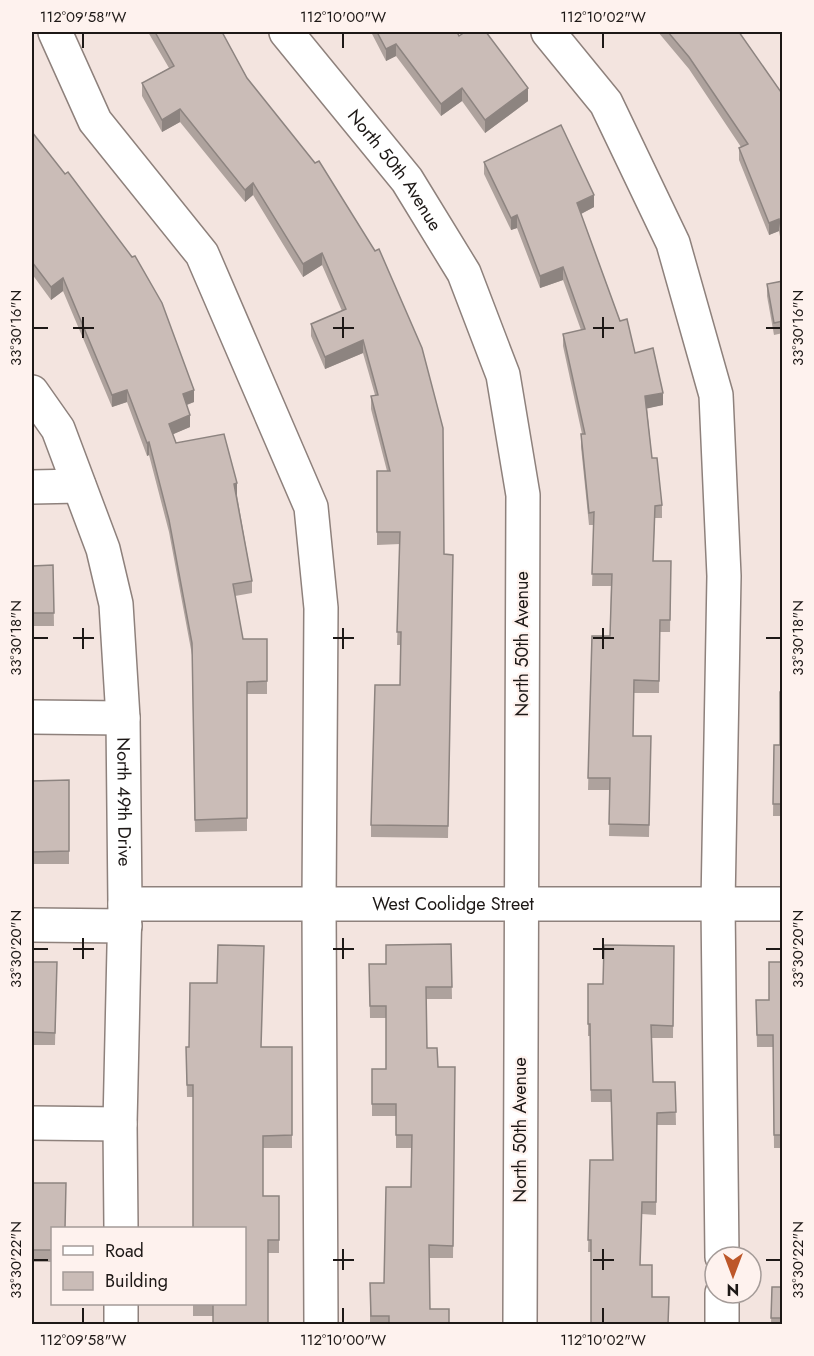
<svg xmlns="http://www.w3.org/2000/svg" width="814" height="1356" font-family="Jost,sans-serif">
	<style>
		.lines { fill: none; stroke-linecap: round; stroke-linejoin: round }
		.minor-casing { stroke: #8e817c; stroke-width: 36 }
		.minor { stroke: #fff; stroke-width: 33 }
		.wall { fill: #aea29d }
		.shaded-wall { fill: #8d8480 }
		.building { fill: #cabcb7; stroke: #8d8480; stroke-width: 1.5 }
		.ticks { fill: none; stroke: #1d1816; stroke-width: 2 }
		.labels { text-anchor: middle; stroke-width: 4.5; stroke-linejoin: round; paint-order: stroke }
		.street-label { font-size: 18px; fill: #1d1816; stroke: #fef2ee }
		.neatline { fill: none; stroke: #1d1816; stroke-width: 2 }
		.ticks-label { font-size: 15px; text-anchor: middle; fill: #1d1816 }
	</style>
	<rect width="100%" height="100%" fill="#f3e4df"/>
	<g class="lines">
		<g class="minor-casing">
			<g id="minor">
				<polyline points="55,32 95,121 202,254 311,507 321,608 319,904 321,1324"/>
				<path id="s1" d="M286,32L407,180L464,273L503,375L523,495L520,1324"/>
				<polyline points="548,32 606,103 673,243 716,395 724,576 718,904 722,1257"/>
				<path id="s2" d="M32,392L58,429L103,549L116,604L123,718L125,904L120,1124L121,1228"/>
				<polyline points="32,487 79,486"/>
				<polyline points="32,717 123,718"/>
				<path id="s3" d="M125,904H782"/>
				<polyline points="32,925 125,926"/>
				<polyline points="32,1123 120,1124"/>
				<polyline points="722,1293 722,1324"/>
				<polyline points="121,1304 121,1324"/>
			</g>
		</g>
		<use href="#minor" class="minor"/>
	</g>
	<g class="wall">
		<polygon points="148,32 222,32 247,78 315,163 444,554 453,555 448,838 371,837 371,825 400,685 401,645 397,645 400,544 377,545 377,471 387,471 371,409 371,396 375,395 363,353 325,369 311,336 311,324 342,311 322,265 303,277 253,195 245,202 180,122 162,132 142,96 142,83 169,68"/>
		<polygon points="371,32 457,32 459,36 528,101 485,133 462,101 441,116 396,56 386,61"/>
		<polygon points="658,32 739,32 783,97 783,253 779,231 769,235 739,160 739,148 741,147 689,69"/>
		<polygon points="32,132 194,402 187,405 190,427 173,434 176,443 237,495 252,581 252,593 235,596 243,639 267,639 267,694 247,694 247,831 195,832 192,655 169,532 149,455 147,456 127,402 112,407 63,291 51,300 32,274"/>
		<polygon points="484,162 594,207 581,214 620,321 635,353 663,405 647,408 652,458 662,505 662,518 655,518 653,561 671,561 670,632 660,632 659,693 634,693 633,736 651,736 649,837 609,836 610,790 588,790 592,636 610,636 611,586 592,586 594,525 589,525 581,447 581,434 582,434 563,346 563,334 581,330 563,280 540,288 517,228 511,230 484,174"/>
		<polygon points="783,281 783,333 774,335 767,296 767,284"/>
		<polygon points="53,565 54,626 32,626 32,566"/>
		<polygon points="783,692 783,816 773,816 774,745 780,745"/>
		<polygon points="69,780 69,864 32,864 32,781"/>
		<polygon points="451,944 452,999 426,999 427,1048 438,1067 455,1067 453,1258 429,1258 430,1309 449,1324 370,1324 370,1283 384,1283 411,1187 412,1148 396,1148 396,1116 372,1116 372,1069 386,1069 386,1018 370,1018 369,964 386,964"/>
		<polygon points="674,946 673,1038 652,1038 653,1082 675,1082 676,1125 657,1125 656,1215 642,1214 640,1265 652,1297 669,1324 591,1252 588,1252 590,1160 612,1160 611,1102 591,1102 590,1036 588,1036 588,984 603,984"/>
		<polygon points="32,962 57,962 55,1045 32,1045"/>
		<polygon points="783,962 783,1148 774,1148 773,1047 757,1047 756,1000 769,1000"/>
		<polygon points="186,1047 292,1047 292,1148 263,1148 263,1196 279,1196 279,1253 268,1253 213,1316 193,1316 193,1097 187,1097"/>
		<polygon points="32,1183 52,1228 52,1262 32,1262"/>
		<polygon points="772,1287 783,1287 783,1324 771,1324"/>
	</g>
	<g class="shaded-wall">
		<polygon points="396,44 396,56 386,61 386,49"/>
		<polygon points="462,88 462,101 441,116 441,104"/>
		<polygon points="528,88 528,101 485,133 485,120"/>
		<polygon points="180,109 180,122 162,132 162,120"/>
		<polygon points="253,183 253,195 245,202 245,190"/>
		<polygon points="594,195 594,207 577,216 577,203"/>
		<polygon points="517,215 517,228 511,230 511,218"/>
		<polygon points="779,219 779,231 769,235 769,223"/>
		<polygon points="322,253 322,265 303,277 303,264"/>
		<polygon points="563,267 563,280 540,288 540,276"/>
		<polygon points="63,278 63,291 51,300 51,287"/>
		<polygon points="363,340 363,353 325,369 325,357"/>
		<polygon points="127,390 127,402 112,407 112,395"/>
		<polygon points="194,390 194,402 183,406 183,394"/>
		<polygon points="663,393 663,405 645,409 645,396"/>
		<polygon points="190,415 190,427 169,436 169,424"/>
		<polygon points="149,442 149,455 147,456 147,443"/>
		<polygon points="237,483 237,495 234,496 234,484"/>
	</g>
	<g class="building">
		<polygon points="155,32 222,32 247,78 315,163 319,161 375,251 379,249 422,348 443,428 444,554 453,555 448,826 371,825 375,685 400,685 401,632 397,632 400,532 377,532 377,471 390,471 371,396 378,395 363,340 325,357 311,324 346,309 322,253 303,264 253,183 245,190 180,109 162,120 142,83 174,66"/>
		<polygon points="377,32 457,32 459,36 465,32 486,32 528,88 485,120 462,88 441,104 396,44 386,49"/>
		<polygon points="668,32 739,32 781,92 783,97 783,241 779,219 769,223 739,148 748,144 689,57"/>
		<polygon points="561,125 594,195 577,203 620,321 627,319 635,353 653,348 663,393 645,396 652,458 657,458 662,505 655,506 653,561 671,561 670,620 660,620 659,681 634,680 633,736 651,736 649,825 609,824 610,778 588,778 592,636 610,636 612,574 592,574 594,512 589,513 581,434 585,434 563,334 585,329 563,267 540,276 517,215 511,218 484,162"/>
		<polygon points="32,132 65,174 68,172 132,257 135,256 162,303 194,390 183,394 190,415 169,424 176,443 224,434 237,483 234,484 252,581 233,584 243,639 267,639 267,681 247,682 247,818 195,820 192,643 169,520 149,442 147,443 127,390 112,395 63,278 51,287 32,262"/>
		<polygon points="783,281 783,321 774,323 767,284"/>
		<polygon points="53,565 54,613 32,613 32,566"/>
		<polygon points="780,692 783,692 783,804 773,804 774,745 780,745"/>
		<polygon points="69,780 69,851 32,852 32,781"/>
		<polygon points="451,944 452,987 426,987 427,1048 437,1048 438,1067 455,1067 453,1246 429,1245 430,1309 449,1309 449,1324 389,1324 389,1316 371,1316 370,1283 384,1283 386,1187 411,1187 412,1135 396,1135 396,1104 372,1104 372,1069 386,1069 386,1006 370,1006 369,964 386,964 386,945"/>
		<polygon points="218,945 264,946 261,1047 292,1047 292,1135 263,1136 263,1196 279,1196 279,1240 268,1240 268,1324 213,1324 213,1304 193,1304 244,1304 244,1228 193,1228 193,1085 187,1085 186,1047 189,1047 190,983 217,983"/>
		<polygon points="604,945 674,946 673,1026 651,1025 653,1082 675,1082 676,1112 657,1113 656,1202 642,1202 640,1265 652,1265 652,1297 669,1297 668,1324 591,1324 591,1240 588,1240 590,1160 613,1160 611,1090 591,1090 590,1024 588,1024 588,984 603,984"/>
		<polygon points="32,962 57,962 55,1033 32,1032"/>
		<polygon points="769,962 783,962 783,1135 774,1135 773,1035 757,1035 756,1000 769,1000"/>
		<polygon points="32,1183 66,1183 65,1228 52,1228 52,1250 32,1250"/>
		<polygon points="772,1287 783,1287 783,1318 771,1318"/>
	</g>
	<path class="ticks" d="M83,33V48M343,33V48M603,33V48M83,317V338M343,317V338M603,317V338M33,328H48M73,328H94M333,328H354M593,328H614M766,328H781M83,628V649M343,628V649M603,628V649M33,638H48M73,638H94M333,638H354M593,638H614M766,638H781M83,938V959M343,938V959M603,938V959M33,949H48M73,949H94M333,949H354M593,949H614M766,949H781M343,1249V1270M603,1249V1270M33,1260H48M333,1260H354M593,1260H614M766,1260H781M83,1308V1323M343,1308V1323M603,1308V1323"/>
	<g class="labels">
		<g class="street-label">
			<text dy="6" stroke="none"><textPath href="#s1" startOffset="176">North 50th Avenue</textPath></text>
			<text transform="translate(522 644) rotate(-90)" y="6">North 50th Avenue</text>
			<text dy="6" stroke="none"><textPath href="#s2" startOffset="428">North 49th Drive</textPath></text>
			<text dy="6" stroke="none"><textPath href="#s3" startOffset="328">West Coolidge Street</textPath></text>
			<text transform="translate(520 1130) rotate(-90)" y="6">North 50th Avenue</text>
		</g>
	</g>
	<rect width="814" height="1356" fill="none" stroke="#fef2ee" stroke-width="66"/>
	<rect x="51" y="1227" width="195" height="78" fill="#fef2ee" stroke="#a49b98" stroke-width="1.5"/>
	<rect x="63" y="1246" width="30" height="9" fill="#ffffff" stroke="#a49b98" stroke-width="1.5"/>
	<text x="105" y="1257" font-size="18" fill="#1d1816">Road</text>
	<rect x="63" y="1272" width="30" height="18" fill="#cabcb7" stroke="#a49b98" stroke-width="1.5"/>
	<text x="105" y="1287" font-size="18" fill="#1d1816">Building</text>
	<g transform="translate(733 1275) rotate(180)"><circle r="28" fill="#fef2ee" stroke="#a49b98" stroke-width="1.5"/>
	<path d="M0-4.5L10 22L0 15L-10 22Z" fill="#bd5729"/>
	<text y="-9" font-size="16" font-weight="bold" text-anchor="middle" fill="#1d1816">N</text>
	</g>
	<rect x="33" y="33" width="748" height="1290" class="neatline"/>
	<g class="ticks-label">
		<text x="83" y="22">112°09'58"W</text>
		<text x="343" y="22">112°10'00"W</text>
		<text x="603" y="22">112°10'02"W</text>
		<text transform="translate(798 328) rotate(-90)" y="5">33°30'16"N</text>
		<text transform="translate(16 328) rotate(-90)" y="5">33°30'16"N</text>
		<text transform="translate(798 638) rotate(-90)" y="5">33°30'18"N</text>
		<text transform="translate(16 638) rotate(-90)" y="5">33°30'18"N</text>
		<text transform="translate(16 949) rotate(-90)" y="5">33°30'20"N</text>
		<text transform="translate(798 949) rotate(-90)" y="5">33°30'20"N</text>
		<text transform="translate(16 1260) rotate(-90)" y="5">33°30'22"N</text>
		<text transform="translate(798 1260) rotate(-90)" y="5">33°30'22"N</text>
		<text x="83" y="1345">112°09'58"W</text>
		<text x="343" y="1345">112°10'00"W</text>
		<text x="603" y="1345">112°10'02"W</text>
	</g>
</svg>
